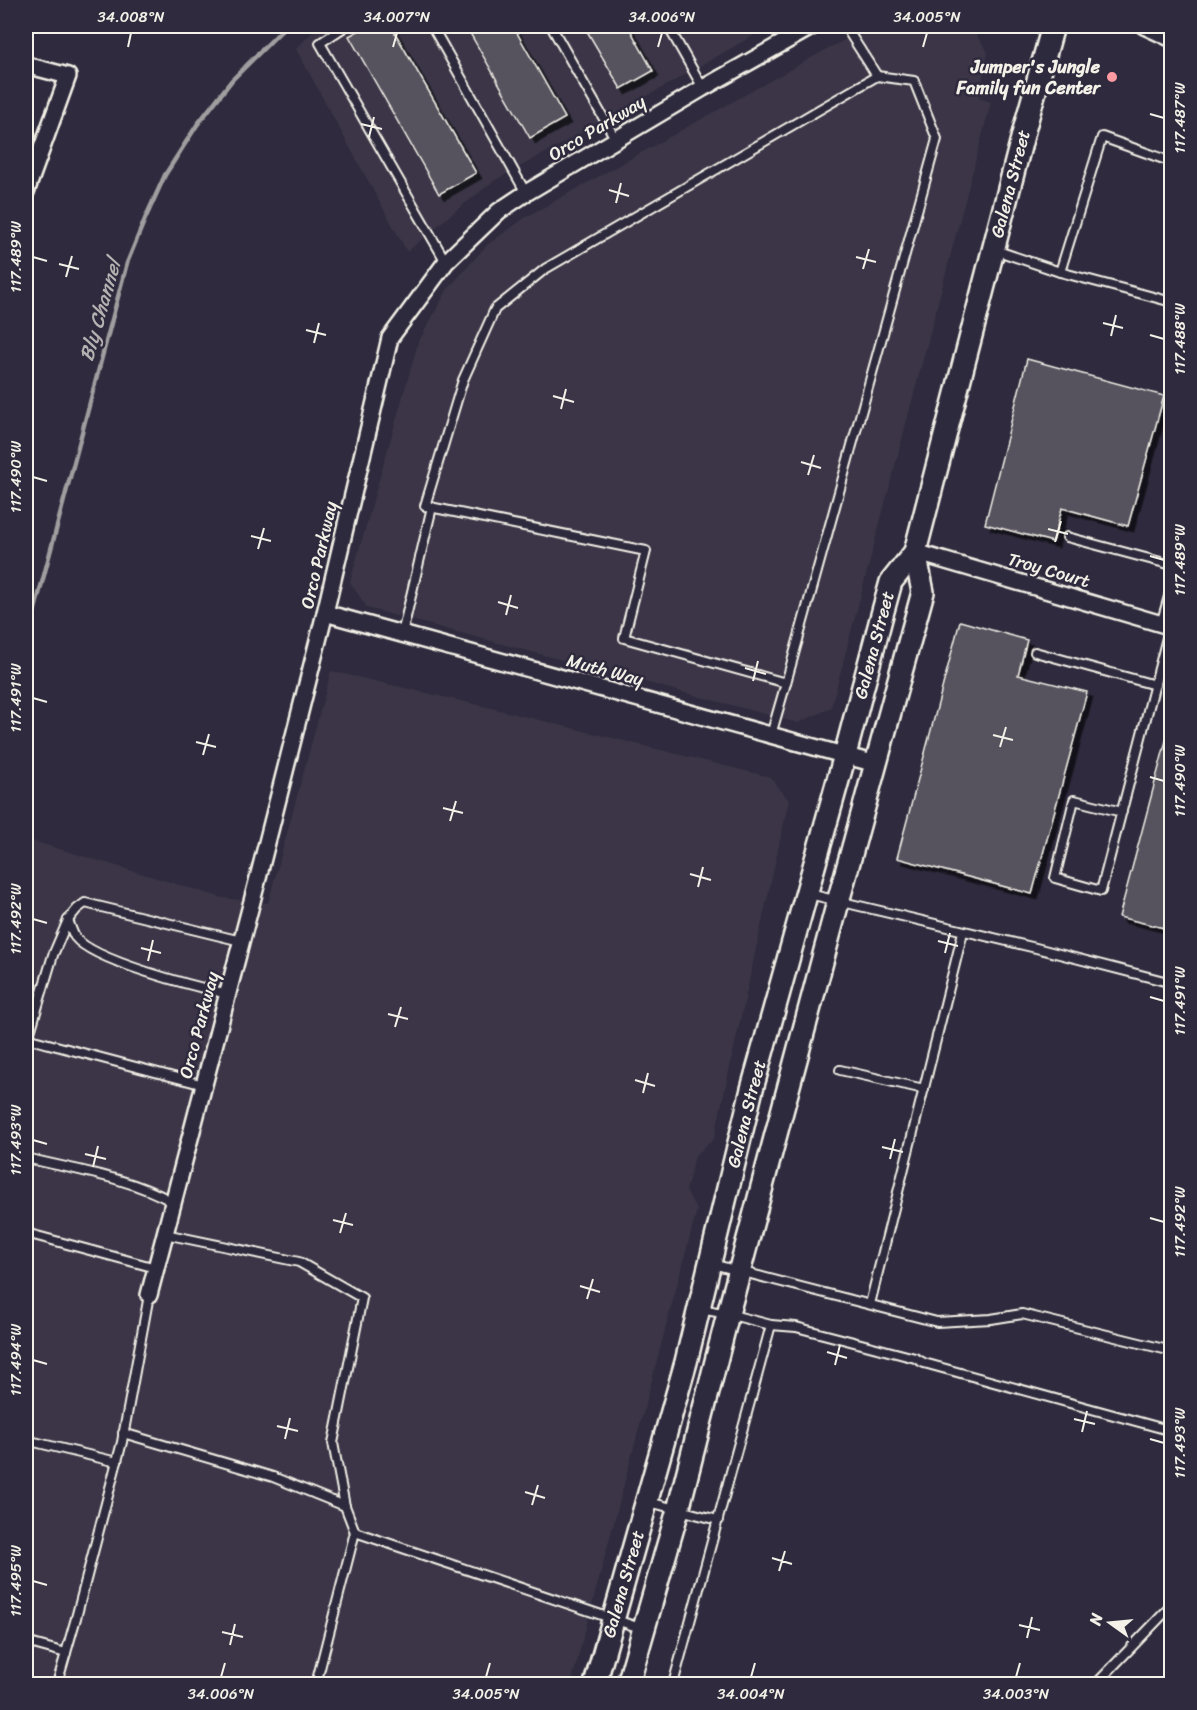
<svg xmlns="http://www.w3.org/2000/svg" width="1197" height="1710" font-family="Sriracha,sans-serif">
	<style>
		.built { fill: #3b3647 }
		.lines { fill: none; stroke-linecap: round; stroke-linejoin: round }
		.stream { stroke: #a19ea0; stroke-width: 4.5 }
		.building { fill: #56525f; stroke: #f4f1e8; stroke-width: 1.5; filter: url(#shadow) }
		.lane-casing { stroke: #f4f1e8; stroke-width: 12 }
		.street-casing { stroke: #f4f1e8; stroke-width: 20 }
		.secondary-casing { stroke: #f4f1e8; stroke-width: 26 }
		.lane { stroke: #2f2a3d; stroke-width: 8 }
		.street { stroke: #2f2a3d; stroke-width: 15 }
		.secondary { stroke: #2f2a3d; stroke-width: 21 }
		.ticks { fill: none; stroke: #f4f1e8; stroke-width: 2 }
		.poi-dot { fill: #ff9aa2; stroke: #2f2a3d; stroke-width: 2 }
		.labels { text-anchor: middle; stroke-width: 5; stroke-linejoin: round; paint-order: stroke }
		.poi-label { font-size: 18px; font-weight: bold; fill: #f4f1e8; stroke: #2f2a3d; text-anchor: end }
		.street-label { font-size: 18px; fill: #f4f1e8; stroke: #2f2a3d }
		.water-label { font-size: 20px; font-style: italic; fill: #b6b2b2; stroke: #2f2a3d }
		.neatline { fill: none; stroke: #f4f1e8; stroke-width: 2 }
		.ticks-label { font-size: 15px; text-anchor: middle; fill: #f4f1e8 }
	</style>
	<defs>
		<filter id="shadow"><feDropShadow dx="5.5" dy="5.5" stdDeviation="0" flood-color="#0009"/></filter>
	</defs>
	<rect width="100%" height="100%" fill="#2f2a3d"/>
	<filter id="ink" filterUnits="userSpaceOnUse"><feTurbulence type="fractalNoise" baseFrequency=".0167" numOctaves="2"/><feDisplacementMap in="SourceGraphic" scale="12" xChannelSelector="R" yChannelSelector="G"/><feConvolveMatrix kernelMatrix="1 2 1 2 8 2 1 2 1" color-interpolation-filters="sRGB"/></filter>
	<g filter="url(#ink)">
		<g class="built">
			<polygon points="318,26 770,26 632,105 494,181 454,212 407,252 296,49"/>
			<polygon points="872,26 971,27 988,52 979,98 991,102 831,708 798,723 367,608 350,582 418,343 447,290 487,245 526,217 827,49"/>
			<polygon points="331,671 487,707 770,777 789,800 714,1139 695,1156 686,1191 697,1210 571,1684 26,1684 26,839 223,898 268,903"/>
		</g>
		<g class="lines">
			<polyline class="stream" points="26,643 127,263 145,219 165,175 197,125 232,80 286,26"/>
		</g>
		<g class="building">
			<polygon points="367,26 391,26 476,173 439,194 349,36"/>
			<polygon points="466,26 513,26 565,118 530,138"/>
			<polygon points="584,26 628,26 653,71 621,89"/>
			<polygon points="1027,359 1164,396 1128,526 1062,508 1053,542 985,524"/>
			<polygon points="960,621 1027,640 1018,675 1087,692 1032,894 897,858"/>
			<polygon points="1167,737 1172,737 1172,930 1119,917"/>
		</g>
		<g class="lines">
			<g class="lane-casing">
				<g id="lane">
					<polyline points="346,26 320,43 446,262"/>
					<polyline points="432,26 526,193"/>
					<polyline points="551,26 616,140"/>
					<polyline points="668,26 703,88"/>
					<polyline points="845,26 877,76"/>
					<polygon points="877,76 914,81 937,139 786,683 624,638 646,551 425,506 463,380 495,309 545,269"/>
					<polyline points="995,250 1060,272 1172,302"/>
					<polyline points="1060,272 1102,137 1172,162"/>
					<polyline points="1067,537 1172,565"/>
					<polyline points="1161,624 1172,586"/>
					<polyline points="402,634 432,507"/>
					<polyline points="1035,652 1155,685"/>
					<polyline points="771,735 786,683"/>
					<path d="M1122,812L1074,800L1055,878L1101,891C1124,803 1147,715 1170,626"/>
					<polyline points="809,894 1036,948 1172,983"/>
					<path d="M68,920C70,925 72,932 75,937C93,961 197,987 228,994"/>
					<polyline points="26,1038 204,1085"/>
					<polyline points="28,1039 53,955 68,920 77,909 85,903 241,941"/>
					<polyline points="840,1070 924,1089"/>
					<path d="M26,1158C75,1170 128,1177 173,1202"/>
					<polyline points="26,1233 156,1268"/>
					<polyline points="165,1234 299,1262 362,1298 333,1443 345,1506"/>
					<polyline points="712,1264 937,1322 991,1319 1022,1314 1172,1351"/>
					<polyline points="870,1304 963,932"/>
					<polyline points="771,1325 796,1327 915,1358 924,1363 1172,1431"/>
					<polyline points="123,1433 273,1477 345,1506 355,1532"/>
					<polyline points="26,1440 117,1462"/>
					<polyline points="649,1502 718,1520"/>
					<polyline points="26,1642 66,1653"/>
					<polyline points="57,1684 76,1618 122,1442 149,1295"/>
					<polyline points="316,1684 355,1532 643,1629"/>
					<polyline points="673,1684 771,1325 728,1314 700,1309"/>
					<polyline points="1096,1684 1172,1605"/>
				</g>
			</g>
			<g class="street-casing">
				<g id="street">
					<polyline points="1144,26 1172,39"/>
					<polyline points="26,65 68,76 26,192"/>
					<polyline points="915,552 1172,627"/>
					<polyline points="325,613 876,764"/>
					<polyline points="149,1295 257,882 325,613 390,338 446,262 499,211 526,193 703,88 813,26"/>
				</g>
			</g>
			<g class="secondary-casing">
				<g id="secondary">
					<path id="s1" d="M595,1684L686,1362L752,1089L845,755L883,611L891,582L915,552L1025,127L1053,26"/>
					<polyline points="628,1684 678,1510 728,1314 838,902 923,592 915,552"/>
				</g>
			</g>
			<use href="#lane" class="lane"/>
			<use href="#street" class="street"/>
			<use href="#secondary" class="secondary"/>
		</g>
	</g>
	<path class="ticks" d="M128,47L131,33M393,47L397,33M658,47L662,33M923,47L927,33M1150,114L1164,118M361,124L382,129M369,137L374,117M609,190L629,196M616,203L621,183M33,257L47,261M856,257L876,262M59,264L79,269M863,269L869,249M66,277L72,256M1103,323L1123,328M306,330L326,335M1150,335L1164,339M1111,336L1116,315M314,343L319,323M553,396L574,402M561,409L566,389M801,462L821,468M808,475L814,455M33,477L47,481M1048,529L1068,534M251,536L271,541M1055,542L1061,521M258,549L264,528M1150,556L1164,560M498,602L518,608M506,615L511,595M745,668L766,674M753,681L758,661M33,698L47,702M993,735L1013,740M196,742L216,747M1000,747L1006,727M203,755L209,734M1150,777L1164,781M443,808L463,813M450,821L456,801M690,874L711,880M698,887L703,867M33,919L47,923M938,941L958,946M141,948L161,953M945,953L950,933M148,961L153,940M1150,997L1164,1001M388,1014L408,1019M395,1027L401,1007M635,1080L655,1086M643,1093L648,1073M33,1140L47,1144M882,1147L903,1152M85,1154L106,1159M890,1159L895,1139M93,1167L98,1146M1150,1218L1164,1222M333,1220L353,1225M340,1233L346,1213M580,1286L600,1292M587,1299L593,1279M827,1352L847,1358M33,1360L47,1364M835,1365L840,1345M1074,1419L1095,1424M277,1426L298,1431M1082,1432L1087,1411M285,1439L290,1418M1150,1439L1164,1443M525,1492L545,1498M532,1505L538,1485M772,1558L792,1564M779,1571L785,1551M33,1581L47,1585M1019,1625L1040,1630M222,1632L243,1637M1027,1638L1032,1617M230,1645L235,1624M221,1677L225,1663M486,1677L490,1663M751,1677L755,1663M1016,1677L1020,1663"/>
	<circle class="poi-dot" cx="1112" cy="77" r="6"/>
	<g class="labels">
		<g class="poi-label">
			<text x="1100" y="73">Jumper's Jungle<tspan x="1100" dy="21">Family fun Center</tspan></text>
		</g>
		<g class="street-label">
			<text transform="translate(597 128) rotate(-31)" y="6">Orco Parkway</text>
			<text dy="6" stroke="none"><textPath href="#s1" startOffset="1560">Galena Street</textPath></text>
			<text transform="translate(319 555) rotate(-77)" y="6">Orco Parkway</text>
			<text transform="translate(1049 570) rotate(16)" y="6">Troy Court</text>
			<text dy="6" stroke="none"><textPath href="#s1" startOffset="1076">Galena Street</textPath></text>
			<text transform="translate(605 670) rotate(15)" y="6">Muth Way</text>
			<text transform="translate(199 1025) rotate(-75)" y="6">Orco Parkway</text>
			<text dy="6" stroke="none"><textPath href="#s1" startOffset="590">Galena Street</textPath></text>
			<text dy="6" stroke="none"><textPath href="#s1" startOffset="104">Galena Street</textPath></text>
		</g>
		<g class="water-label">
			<text transform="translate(100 310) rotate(-74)" y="7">Bly Channel</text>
		</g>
	</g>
	<rect width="1197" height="1710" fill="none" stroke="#2f2a3d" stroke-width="66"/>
	<g transform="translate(1110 1623) rotate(285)" stroke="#2f2a3d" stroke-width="4.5" paint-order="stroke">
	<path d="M0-4.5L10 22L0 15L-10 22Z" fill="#f4f1e8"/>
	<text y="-9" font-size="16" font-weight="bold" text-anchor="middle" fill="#f4f1e8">N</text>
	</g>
	<rect x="33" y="33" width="1131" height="1644" class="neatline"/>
	<g class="ticks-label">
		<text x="131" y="22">34.008°N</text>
		<text x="397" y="22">34.007°N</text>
		<text x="662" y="22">34.006°N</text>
		<text x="927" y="22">34.005°N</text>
		<text transform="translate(1180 118) rotate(-90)" y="5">117.487°W</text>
		<text transform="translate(16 257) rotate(-90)" y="5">117.489°W</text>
		<text transform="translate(1180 339) rotate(-90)" y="5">117.488°W</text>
		<text transform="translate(16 477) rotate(-90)" y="5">117.490°W</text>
		<text transform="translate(1180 560) rotate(-90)" y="5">117.489°W</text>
		<text transform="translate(16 698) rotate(-90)" y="5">117.491°W</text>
		<text transform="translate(1180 781) rotate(-90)" y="5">117.490°W</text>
		<text transform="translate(16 919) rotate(-90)" y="5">117.492°W</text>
		<text transform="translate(1180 1001) rotate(-90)" y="5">117.491°W</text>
		<text transform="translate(16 1140) rotate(-90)" y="5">117.493°W</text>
		<text transform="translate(1180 1222) rotate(-90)" y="5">117.492°W</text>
		<text transform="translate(16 1360) rotate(-90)" y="5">117.494°W</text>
		<text transform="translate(1180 1443) rotate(-90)" y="5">117.493°W</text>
		<text transform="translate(16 1581) rotate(-90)" y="5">117.495°W</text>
		<text x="221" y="1699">34.006°N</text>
		<text x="486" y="1699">34.005°N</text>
		<text x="751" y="1699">34.004°N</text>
		<text x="1016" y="1699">34.003°N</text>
	</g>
</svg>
